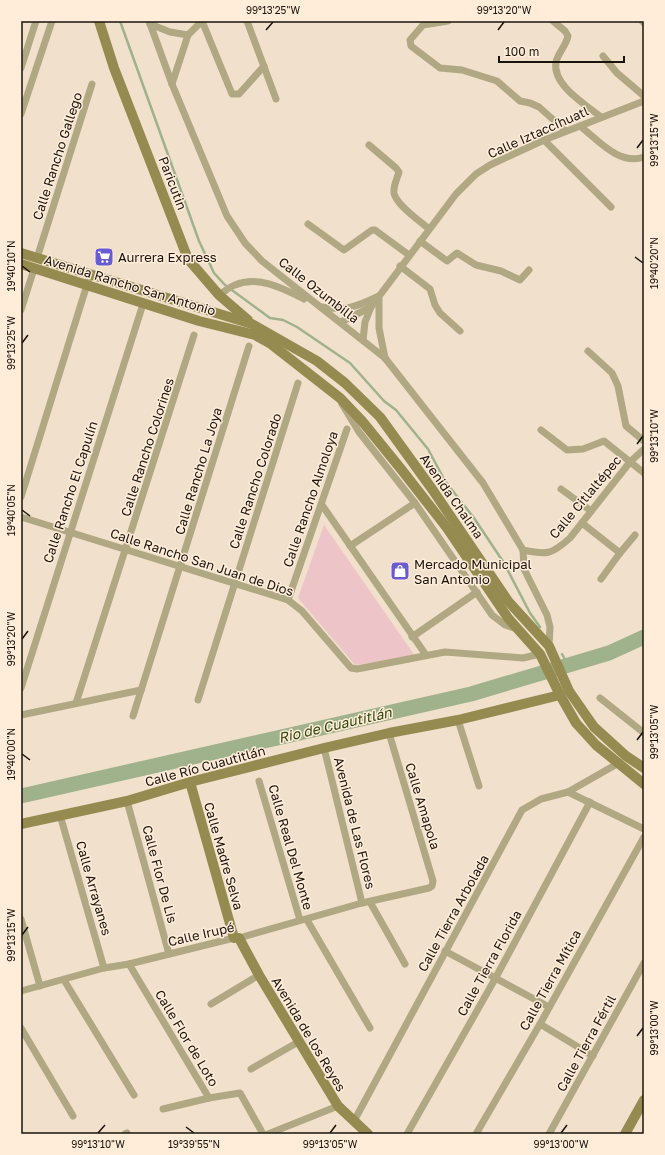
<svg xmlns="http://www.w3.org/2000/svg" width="665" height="1155" font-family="'Golos Text',sans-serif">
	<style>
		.green { fill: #edc4c7 }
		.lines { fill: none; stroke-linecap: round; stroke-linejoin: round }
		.stream { stroke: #9fb28c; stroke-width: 2.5 }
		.river { stroke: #9fb28c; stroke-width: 15 }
		.street { stroke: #afa882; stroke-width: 7 }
		.secondary { stroke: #958b50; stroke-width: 10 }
		.ticks { fill: none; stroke: #1a140d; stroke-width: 1.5 }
		.labels { text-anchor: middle; stroke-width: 3; stroke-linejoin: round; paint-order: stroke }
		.street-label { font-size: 13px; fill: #1a140d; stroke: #ffedd9 }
		.poi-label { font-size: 13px; fill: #1a140d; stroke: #ffedd9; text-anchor: start }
		.water-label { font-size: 14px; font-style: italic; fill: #2f470c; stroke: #ffedd9 }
		.neatline { fill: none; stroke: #1a140d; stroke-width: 1.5 }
		.ticks-label { font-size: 10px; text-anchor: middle; fill: #1a140d }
	</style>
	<rect width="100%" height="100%" fill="#f1e0cc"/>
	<polygon class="green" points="324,525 415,656 355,665 298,598"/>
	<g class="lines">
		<g class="stream">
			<polyline points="120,21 199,241 214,273 225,285 270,318 283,320 297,327 350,363 384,401 396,410 428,449 445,481 474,518 504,563 530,613 540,627"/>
			<polyline points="562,654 568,665"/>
		</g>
		<polyline class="river" points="21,796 471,694 609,653 644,637"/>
		<g class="street">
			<polyline points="149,21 172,84 227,216 245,243 262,261 385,358 483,483 523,550 524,569 547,615 550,627 549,646"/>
			<polyline points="202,21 232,94 239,94 264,66"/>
			<polyline points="247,21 276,99"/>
			<polyline points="448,21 423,25 410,40 411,46 440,68 462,70 497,81 520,101 530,103 539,107 566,131"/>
			<path d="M553,21L565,31L568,36C566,46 558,53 556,62C552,85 585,104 601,117"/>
			<polyline points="642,21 644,23"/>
			<polyline points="150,24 170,32 188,35"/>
			<polyline points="603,56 617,73 644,96"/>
			<polyline points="21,68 36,21"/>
			<polyline points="172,84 188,35 202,21"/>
			<polyline points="21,114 52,21"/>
			<path d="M580,126C598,140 619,166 644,157"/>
			<polyline points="544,140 611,207"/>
			<path d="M369,145L396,168L399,172C397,179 393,186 394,193C396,205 420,221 429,229"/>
			<polyline points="308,224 344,250 372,230 375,230 409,255"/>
			<polyline points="420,241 447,261 457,253 476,265 501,271 520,280 529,270"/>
			<polyline points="37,258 92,84"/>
			<polyline points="400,266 430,289 435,305 440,313 460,331"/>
			<path d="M219,295C224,292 229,287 235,285C259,275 284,289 304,299"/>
			<path d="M321,307C346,311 356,307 379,296V328L385,358"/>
			<polyline points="21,310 34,269"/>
			<polyline points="341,322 371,307"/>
			<polyline points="363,340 365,322 371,307 456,194 476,174 490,165 544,140 644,101"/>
			<polyline points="588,351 612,373 618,386 626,426 644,441"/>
			<polyline points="342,404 359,432 415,503 492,615 505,625 517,629"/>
			<polyline points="541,430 567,450 583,449 604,441 644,473"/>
			<polyline points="561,489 591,511"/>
			<polyline points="21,497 90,275"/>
			<polyline points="322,505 426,655"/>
			<polyline points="21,517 288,600 302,611 351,668 357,669 445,652 523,658 540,654"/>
			<polyline points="582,523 620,553"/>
			<polyline points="350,546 415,503"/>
			<path d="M523,550C547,555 551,555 570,538L630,462L644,449"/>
			<polyline points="601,579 620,553 635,535"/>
			<polyline points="288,600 347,429"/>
			<polyline points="412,637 477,592"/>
			<polyline points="21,688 143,304"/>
			<polyline points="600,698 644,733"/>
			<polyline points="198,700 298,383"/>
			<polyline points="76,703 194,335"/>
			<polyline points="21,715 141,690"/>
			<polyline points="133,716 249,346"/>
			<polyline points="458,720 479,786"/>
			<polyline points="324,748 362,903"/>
			<polyline points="259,781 300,920"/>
			<polyline points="568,792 644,829"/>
			<polyline points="127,801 169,954"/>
			<polyline points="60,815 104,968"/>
			<polyline points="370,902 405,964"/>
			<polyline points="21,919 40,986"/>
			<polyline points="307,920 370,1028"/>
			<polyline points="445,951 549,1007"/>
			<polyline points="129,964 209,1098"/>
			<polyline points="64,980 134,1095"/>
			<polyline points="21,991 104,968 129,964 234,938 239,938 362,903 429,888 432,886 433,881 389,733"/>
			<polyline points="211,1004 259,975"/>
			<polyline points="540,1024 593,1056"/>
			<polyline points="21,1028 73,1116"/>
			<polyline points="251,1069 300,1041"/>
			<polyline points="163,1109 209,1098 240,1093 263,1134"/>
			<polyline points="354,1121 522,810 541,799 568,792 617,764"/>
			<polyline points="125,1134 127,1133"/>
			<polyline points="268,1134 338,1106"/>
			<polyline points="407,1134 495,979 590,802"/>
			<polyline points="476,1134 540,1024 644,837"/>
			<polyline points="549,1134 644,963"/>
		</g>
		<g class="secondary">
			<polyline points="99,21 114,68 188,259 219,295 248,320"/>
			<polyline points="21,253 252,324 317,361 345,383 380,417 432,489 508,601 549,646 569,691 594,727 626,756 644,768"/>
			<polyline points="21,264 199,321 255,335 271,344 340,398 362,421 401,469 447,528 508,618 540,654 560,695 576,723 596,745 644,784"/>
			<polyline points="190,782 234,938"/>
			<polyline points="21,824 127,801 190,782 324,748 389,733 458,720 560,695"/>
			<polyline points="239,938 259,975 338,1106 368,1134"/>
			<polyline points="625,1134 644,1100"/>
		</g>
	</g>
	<path class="ticks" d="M266,30L273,22M498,30L504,22M637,148L643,140M635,257L643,263M22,266L30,272M22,343L28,335M637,444L643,436M22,510L30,516M22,639L28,631M637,740L643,732M22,754L30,760M22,935L28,927M637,1036L643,1028M186,1127L194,1133M98,1133L105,1125M330,1133L336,1125M561,1133L567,1125"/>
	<defs>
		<g id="supermarket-square" transform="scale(1)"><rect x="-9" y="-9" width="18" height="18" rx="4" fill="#685cd5" stroke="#ffedd9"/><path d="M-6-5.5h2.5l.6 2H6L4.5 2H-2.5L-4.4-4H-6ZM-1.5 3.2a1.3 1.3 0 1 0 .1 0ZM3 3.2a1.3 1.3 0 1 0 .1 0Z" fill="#fff"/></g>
		<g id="shop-square" transform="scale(1)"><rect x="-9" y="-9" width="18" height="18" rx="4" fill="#685cd5" stroke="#ffedd9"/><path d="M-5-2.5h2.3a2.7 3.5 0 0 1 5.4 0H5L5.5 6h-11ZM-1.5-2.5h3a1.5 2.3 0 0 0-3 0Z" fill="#fff"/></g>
	</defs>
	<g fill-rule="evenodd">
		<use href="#supermarket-square" x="104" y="257"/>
		<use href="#shop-square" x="400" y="571"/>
	</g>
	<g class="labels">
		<g class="street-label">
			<text transform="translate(538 132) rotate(-24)" y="5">Calle Iztaccíhuatl</text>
			<text transform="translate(57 156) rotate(-72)" y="5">Calle Rancho Gallego</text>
			<text transform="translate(173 183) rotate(69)" y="5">Paricutin</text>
			<text transform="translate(130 285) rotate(17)" y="5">Avenida Rancho San Antonio</text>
			<text transform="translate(319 290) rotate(38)" y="5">Calle Ozumbilla</text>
			<text transform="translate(147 447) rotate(-72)" y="5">Calle Rancho Colorines</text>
			<text transform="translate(198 471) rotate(-73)" y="5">Calle Rancho La Joya</text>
			<text transform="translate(255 481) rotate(-72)" y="5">Calle Rancho Colorado</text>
			<text transform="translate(70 492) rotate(-72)" y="5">Calle Rancho El Capulín</text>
			<text transform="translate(452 496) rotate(55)" y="5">Avenida Chalma</text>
			<text transform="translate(585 497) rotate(-50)" y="5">Calle Citlaltépec</text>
			<text transform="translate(310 499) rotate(-71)" y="5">Calle Rancho Almoloya</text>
			<text transform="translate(202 562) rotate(18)" y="5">Calle Rancho San Juan de Dios</text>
			<text transform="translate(205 766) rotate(-15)" y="5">Calle Río Cuautitlán</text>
			<text transform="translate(423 806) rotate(73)" y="5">Calle Amapola</text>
			<text transform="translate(355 823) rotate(76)" y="5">Avenida de Las Flores</text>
			<text transform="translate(291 847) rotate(74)" y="5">Calle Real Del Monte</text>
			<text transform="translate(224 856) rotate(74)" y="5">Calle Madre Selva</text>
			<text transform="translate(160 874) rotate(75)" y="5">Calle Flor De Lis</text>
			<text transform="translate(94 888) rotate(74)" y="5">Calle Arrayanes</text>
			<text transform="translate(453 913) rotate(-61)" y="5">Calle Tierra Arbolada</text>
			<text transform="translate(201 934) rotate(-13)" y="5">Calle Irupé</text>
			<text transform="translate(489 963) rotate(-61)" y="5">Calle Tierra Florida</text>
			<text transform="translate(550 980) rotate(-61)" y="5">Calle Tierra Mítica</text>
			<text transform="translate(309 1034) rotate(59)" y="5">Avenida de los Reyes</text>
			<text transform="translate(187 1038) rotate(59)" y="5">Calle Flor de Loto</text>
			<text transform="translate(586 1043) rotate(-61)" y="5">Calle Tierra Fértil</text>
		</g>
		<g class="poi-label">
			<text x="118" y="262">Aurrera Express</text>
			<text x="414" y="569">Mercado Municipal<tspan x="414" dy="15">San Antonio</tspan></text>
		</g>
		<g class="water-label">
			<text transform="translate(335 725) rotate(-13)" y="5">Rio de Cuautitlán</text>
		</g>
	</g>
	<rect width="665" height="1155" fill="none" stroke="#ffedd9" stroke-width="44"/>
	<path d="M499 56v6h125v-6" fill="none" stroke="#1a140d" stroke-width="2"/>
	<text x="505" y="56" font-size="12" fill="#1a140d" stroke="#ffedd9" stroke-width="3" paint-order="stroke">100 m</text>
	<rect x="22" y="22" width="621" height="1111" class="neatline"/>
	<g class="ticks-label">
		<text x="273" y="14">99°13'25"W</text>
		<text x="504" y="14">99°13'20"W</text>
		<text transform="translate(654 140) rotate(-90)" y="4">99°13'15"W</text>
		<text transform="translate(654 263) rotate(-90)" y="4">19°40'20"N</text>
		<text transform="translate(11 266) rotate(-90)" y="4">19°40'10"N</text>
		<text transform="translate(11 343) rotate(-90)" y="4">99°13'25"W</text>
		<text transform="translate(654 436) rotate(-90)" y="4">99°13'10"W</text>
		<text transform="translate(11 510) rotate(-90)" y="4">19°40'05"N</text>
		<text transform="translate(11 639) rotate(-90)" y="4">99°13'20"W</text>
		<text transform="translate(654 732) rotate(-90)" y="4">99°13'05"W</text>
		<text transform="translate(11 754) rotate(-90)" y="4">19°40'00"N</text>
		<text transform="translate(11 935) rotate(-90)" y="4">99°13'15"W</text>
		<text transform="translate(654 1028) rotate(-90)" y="4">99°13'00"W</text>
		<text x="98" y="1148">99°13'10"W</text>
		<text x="194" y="1148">19°39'55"N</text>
		<text x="330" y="1148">99°13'05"W</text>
		<text x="561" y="1148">99°13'00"W</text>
	</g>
</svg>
